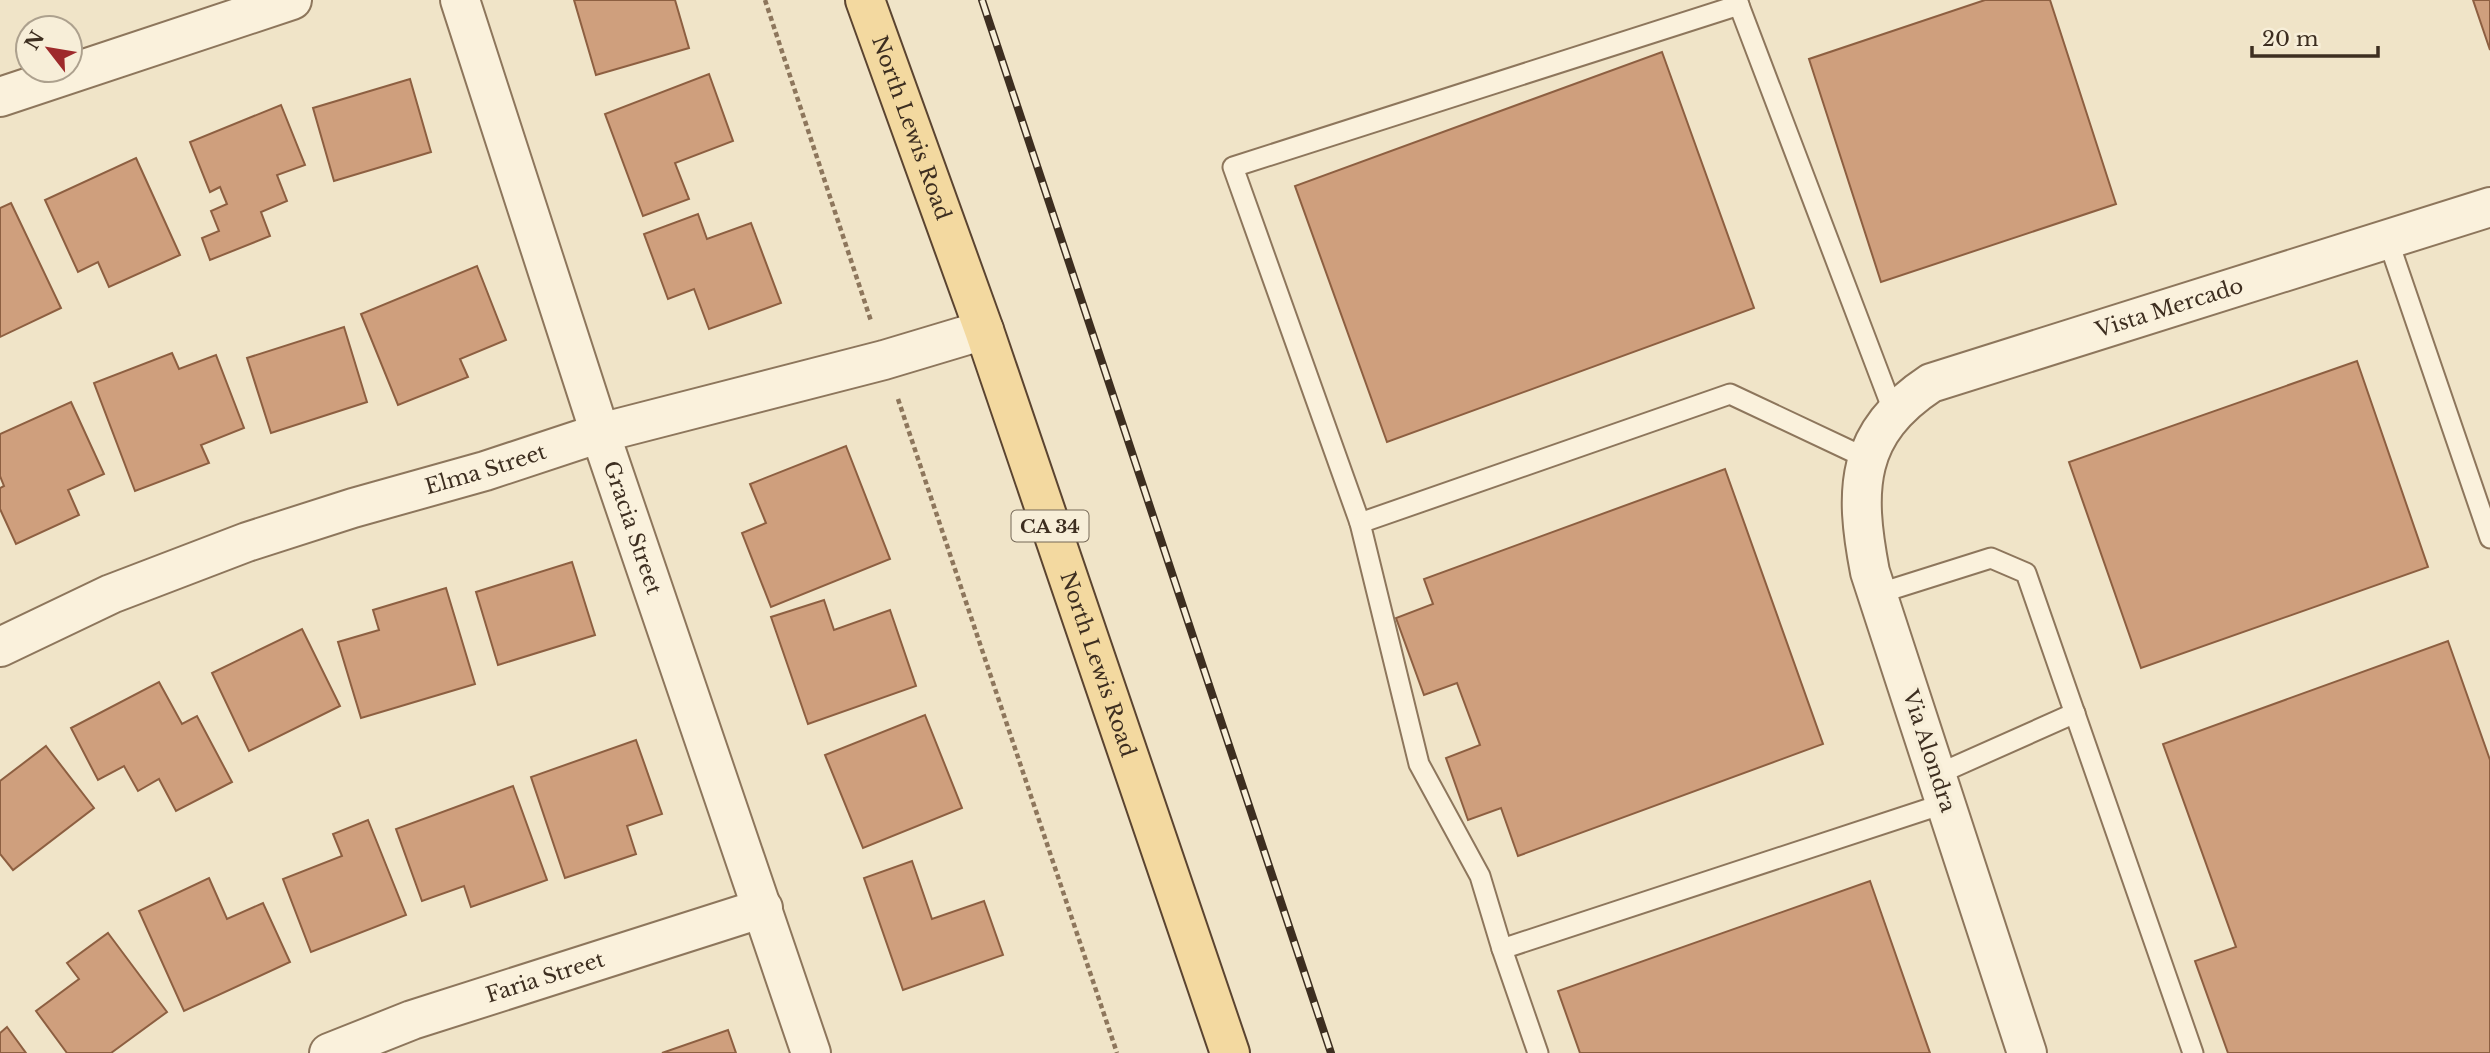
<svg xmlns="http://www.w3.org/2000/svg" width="2490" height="1053" font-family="'Libre Baskerville',serif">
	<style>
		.building { fill: #cf9f7d; stroke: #8d5f41; stroke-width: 2 }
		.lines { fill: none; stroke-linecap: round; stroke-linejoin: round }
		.lane-casing { stroke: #8d765c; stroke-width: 23 }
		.street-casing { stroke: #8d765c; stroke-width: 42 }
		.primary-casing { stroke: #5b4430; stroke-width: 42 }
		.path { stroke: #8d765c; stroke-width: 4.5; stroke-dasharray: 5 3.5; stroke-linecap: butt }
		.lane { stroke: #faf1dc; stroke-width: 19 }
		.street { stroke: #faf1dc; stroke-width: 38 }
		.primary { stroke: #f3d9a0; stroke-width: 38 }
		.rail-casing { stroke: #3d2e20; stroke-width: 8 }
		.rail { stroke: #f7eed8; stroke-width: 5; stroke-dasharray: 16; stroke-linecap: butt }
		.labels { text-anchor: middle; stroke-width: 7; stroke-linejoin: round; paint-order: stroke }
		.shield { fill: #f7eed8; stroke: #756857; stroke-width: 2 }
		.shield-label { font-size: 19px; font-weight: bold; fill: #3d2e20 }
		.street-label { font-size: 21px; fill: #3d2e20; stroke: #f7eed8 }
	</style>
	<rect width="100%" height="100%" fill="#f0e4c8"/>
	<g class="building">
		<polygon points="574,0 675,0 689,48 596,75"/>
		<polygon points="1985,0 2050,0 2116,204 1881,282 1809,59"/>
		<polygon points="2473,0 2490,0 2490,50"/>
		<polygon points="1662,52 1754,308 1387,442 1295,186"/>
		<polygon points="709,74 733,141 675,163 689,199 643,216 605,114"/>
		<polygon points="410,79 431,152 334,181 313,108"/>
		<polygon points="281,105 305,165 277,175 287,201 261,212 270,236 210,260 202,238 219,231 211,211 227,204 220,187 210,192 190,142"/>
		<polygon points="136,158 180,255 109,287 98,262 78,272 45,200"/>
		<polygon points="11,203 61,308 0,337 0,208"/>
		<polygon points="698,214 707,239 751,223 781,303 709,329 694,289 668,299 644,234"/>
		<polygon points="477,266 506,340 460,359 468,377 398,405 361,314"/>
		<polygon points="344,327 367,402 271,433 247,358"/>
		<polygon points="172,353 179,369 216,355 244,428 201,445 209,463 135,491 94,383"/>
		<polygon points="2357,361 2428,567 2141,668 2069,462"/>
		<polygon points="71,402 104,474 68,490 79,515 16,544 0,509 0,488 4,486 0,476 0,434"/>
		<polygon points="846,446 890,559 771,607 742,533 766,523 750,484"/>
		<polygon points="1725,469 1823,744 1518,856 1501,808 1468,820 1446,758 1480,745 1457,683 1424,695 1396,618 1433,604 1424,579"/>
		<polygon points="572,562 595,635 498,665 476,592"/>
		<polygon points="446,588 475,684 361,718 338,642 379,630 373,610"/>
		<polygon points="824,600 834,630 890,610 916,686 808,724 771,617"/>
		<polygon points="302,629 340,706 249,751 212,673"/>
		<polygon points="2448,641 2490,760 2490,1053 2228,1053 2195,961 2236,947 2163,744"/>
		<polygon points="159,682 182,724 197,716 232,782 176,811 159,779 138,791 124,766 98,780 71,728"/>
		<polygon points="925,715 962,808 863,848 825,755"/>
		<polygon points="636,740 662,814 627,826 636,854 565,878 531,777"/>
		<polygon points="46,746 94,808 13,870 0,854 0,781"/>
		<polygon points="513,786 547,880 471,907 464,886 422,901 396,829"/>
		<polygon points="368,820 406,915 311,952 283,879 342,856 333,834"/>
		<polygon points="912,861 932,919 984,901 1003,955 903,990 864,878"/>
		<polygon points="209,878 227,919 263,903 290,962 184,1011 139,911"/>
		<polygon points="1870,881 1930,1053 1580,1053 1558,991"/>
		<polygon points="108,933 167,1012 111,1053 67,1053 36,1011 79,979 67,963"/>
		<polygon points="7,1027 26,1053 0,1053 0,1033"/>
		<polygon points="728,1030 736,1053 662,1053"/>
	</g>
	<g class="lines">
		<g class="lane-casing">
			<g id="lane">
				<polyline points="1737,0 1894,413"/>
				<polyline points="2388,240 2490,538"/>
				<polyline points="1360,523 1233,167 1739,5"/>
				<polyline points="1877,594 1991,558 2026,573 2193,1053"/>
				<polyline points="1936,775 2075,713"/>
				<polyline points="1502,949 1480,876 1419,764 1360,523 1730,394 1868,459"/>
				<polyline points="1538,1053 1502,949 1946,803"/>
			</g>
		</g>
		<g class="street-casing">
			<g id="street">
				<path id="s1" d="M460,0L600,433L811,1053"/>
				<polyline points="0,97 292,0"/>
				<path id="s2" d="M0,647L111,594L247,542L353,508L485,471L600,433L884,360L984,330"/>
				<path id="s3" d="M329,1053L412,1020L763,908"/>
				<path id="s4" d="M2027,1053L1870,572C1854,489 1855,433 1931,383L2490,207"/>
			</g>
		</g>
		<g class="primary-casing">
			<g id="primary">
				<path id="s5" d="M865,0L984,330L1230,1053"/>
			</g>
		</g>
		<g class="path">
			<polyline points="765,0 871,321"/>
			<polyline points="898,399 1117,1053"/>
		</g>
		<use href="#lane" class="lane"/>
		<use href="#street" class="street"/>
		<use href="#primary" class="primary"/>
		<g class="rail-casing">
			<polyline id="rail" points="982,0 1331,1053"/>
		</g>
		<use href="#rail" class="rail"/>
	</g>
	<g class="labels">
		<rect class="shield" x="1011.5" y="510.5" width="77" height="31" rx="5"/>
		<g class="shield-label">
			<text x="1050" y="533">CA 34</text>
		</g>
		<g class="street-label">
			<text dy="7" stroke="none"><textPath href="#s5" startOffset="136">North Lewis Road</textPath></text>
			<text dy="7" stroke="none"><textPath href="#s4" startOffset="971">Vista Mercado</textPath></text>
			<text dy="7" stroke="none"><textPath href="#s2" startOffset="518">Elma Street</textPath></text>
			<text dy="7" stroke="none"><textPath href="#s1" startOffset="555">Gracia Street</textPath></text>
			<text dy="7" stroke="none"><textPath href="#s5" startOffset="704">North Lewis Road</textPath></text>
			<text transform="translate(1929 751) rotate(72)" y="7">Via Alondra</text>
			<text dy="7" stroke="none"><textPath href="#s3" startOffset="229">Faria Street</textPath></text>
		</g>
	</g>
	<g transform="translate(49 49) rotate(301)"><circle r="33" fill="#f7eed8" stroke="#ada18e" stroke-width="2"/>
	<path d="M0-5L12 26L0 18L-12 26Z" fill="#9e2a2b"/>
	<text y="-10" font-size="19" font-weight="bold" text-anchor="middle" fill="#3d2e20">N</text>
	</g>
	<path d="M2252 46v10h126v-10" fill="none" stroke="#3d2e20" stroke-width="3.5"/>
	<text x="2262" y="46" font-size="21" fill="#3d2e20" stroke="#f7eed8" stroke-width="5" paint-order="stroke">20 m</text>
</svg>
